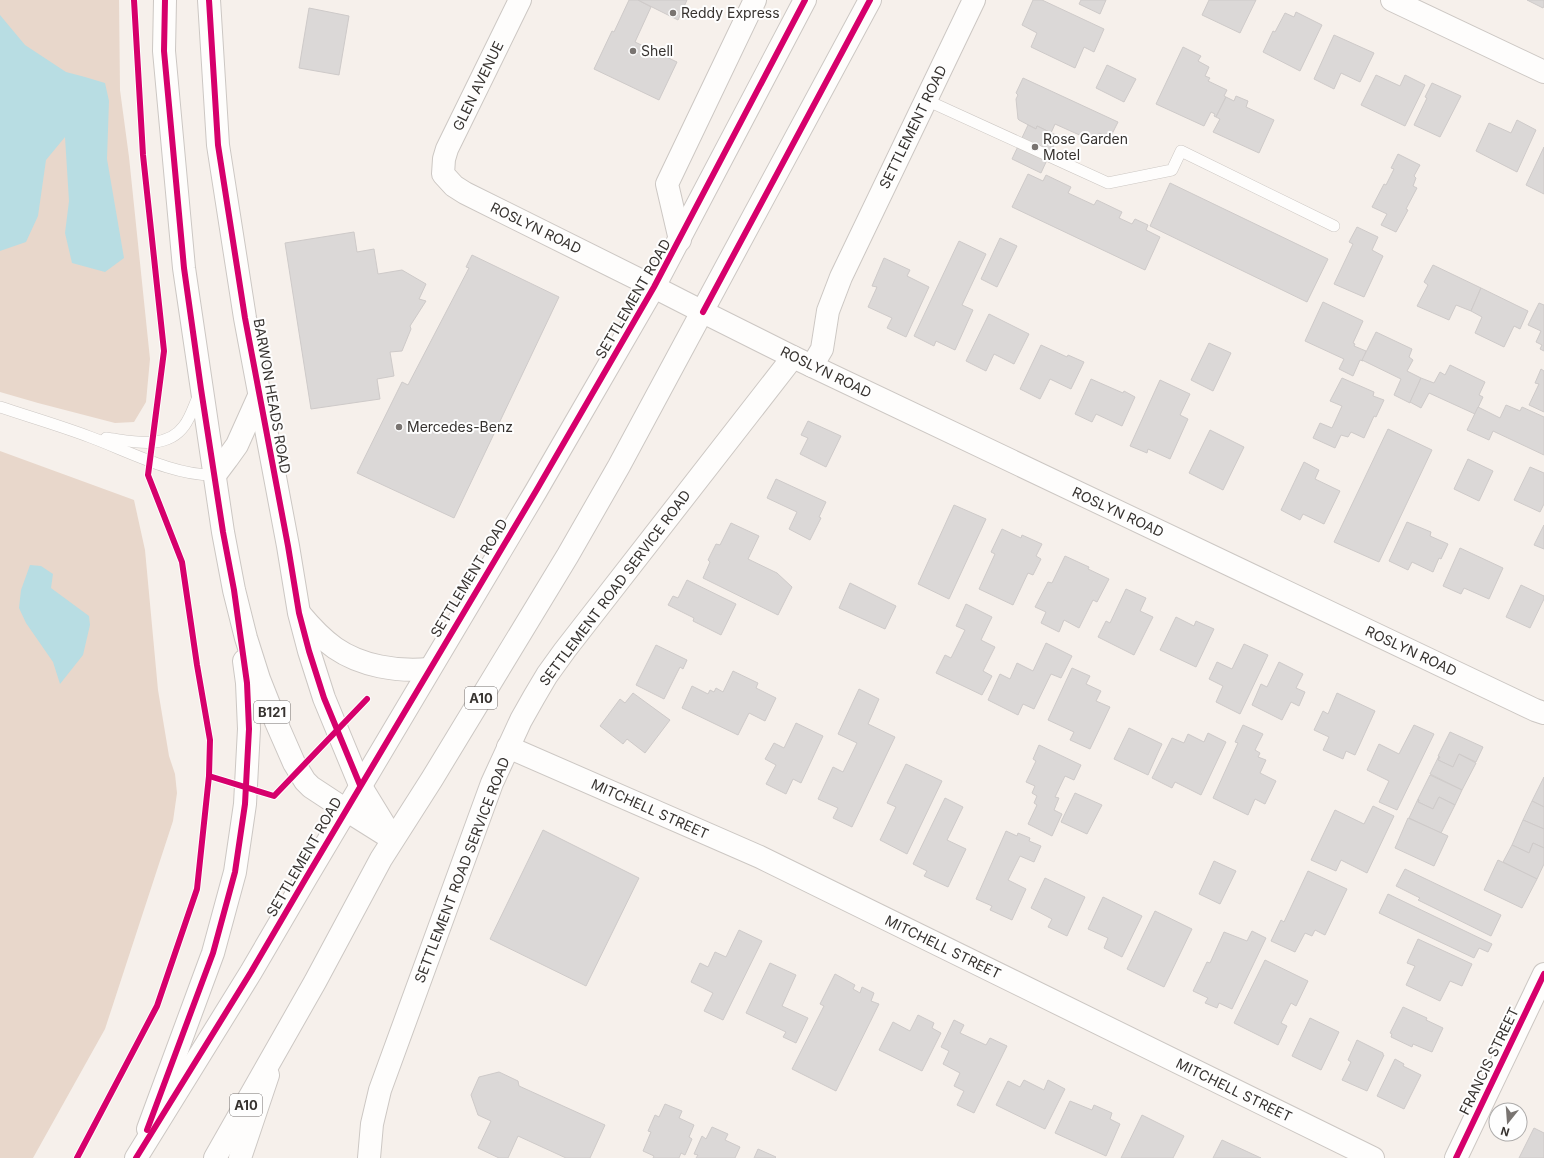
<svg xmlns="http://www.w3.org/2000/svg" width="1544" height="1158" font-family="Inter,sans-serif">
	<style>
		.green { fill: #e8d7cb }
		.water { fill: #b8dde3 }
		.building { fill: #dbd8d7; stroke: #cecac9 }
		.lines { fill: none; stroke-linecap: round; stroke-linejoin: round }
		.lane-casing { stroke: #ccc7c3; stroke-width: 12 }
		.street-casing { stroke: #ccc7c3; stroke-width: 24 }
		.secondary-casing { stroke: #ccc7c3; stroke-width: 24 }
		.primary-casing { stroke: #ccc7c3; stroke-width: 24 }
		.highway-casing { stroke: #ccc7c3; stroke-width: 24 }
		.lane { stroke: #fefdfc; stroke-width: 11 }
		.street { stroke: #fefdfc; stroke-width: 22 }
		.secondary { stroke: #fefdfc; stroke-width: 22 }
		.primary { stroke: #fefdfc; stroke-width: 22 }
		.highway { stroke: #fefdfc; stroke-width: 22 }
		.cycleway-casing { stroke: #fefefe; stroke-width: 8 }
		.cycleway { stroke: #d6006c; stroke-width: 6 }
		.poi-dot { fill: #797471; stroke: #fefefe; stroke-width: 1.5 }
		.labels { text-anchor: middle; stroke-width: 4; stroke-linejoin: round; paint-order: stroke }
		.shield { fill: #fefefe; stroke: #726f6d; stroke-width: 1 }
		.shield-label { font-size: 13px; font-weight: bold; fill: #36322f }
		.poi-label { font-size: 14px; fill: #36322f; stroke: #fefefe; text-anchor: start }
		.street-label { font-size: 14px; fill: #36322f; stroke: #fefefe }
	</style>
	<rect width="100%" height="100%" fill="#f6f0eb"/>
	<g class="green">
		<polygon points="0,0 119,0 120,90 129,157 150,359 146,402 134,422 115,423 38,403 0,392"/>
		<polygon points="0,451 134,500 145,550 158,690 169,756 175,774 177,793 173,821 105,1029 33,1158 0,1158"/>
	</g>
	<g class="water">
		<polygon points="0,15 25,45 66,72 85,77 105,83 109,101 107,159 124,258 105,272 72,263 65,233 69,201 65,137 46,160 38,216 26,242 0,251"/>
		<polygon points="30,565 41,566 53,574 51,588 89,616 90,625 83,655 60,684 53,662 26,623 19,608 21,590"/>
	</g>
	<g class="building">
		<polygon points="629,0 638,0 651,7 635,42 677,62 659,100 594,69 612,31 614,32"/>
		<polygon points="638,0 687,0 678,20"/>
		<polygon points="1033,0 1042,0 1104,29 1094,52 1084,47 1075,68 1031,47 1037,33 1022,25"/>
		<polygon points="1081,0 1106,0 1100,14 1079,4"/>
		<polygon points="1209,0 1256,0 1240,33 1202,15"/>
		<polygon points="1527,0 1544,0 1544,6 1543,8"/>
		<polygon points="309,8 349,16 339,75 299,68"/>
		<polygon points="1296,12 1322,25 1300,71 1263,52 1273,31 1275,32 1285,13 1294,17"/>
		<polygon points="1334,35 1374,53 1360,82 1341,73 1334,89 1314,79"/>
		<polygon points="1183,47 1201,56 1198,61 1209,67 1205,76 1210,78 1208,81 1227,90 1224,96 1226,97 1216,117 1214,116 1215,114 1211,112 1204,126 1156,104"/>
		<polygon points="1107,65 1136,79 1124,102 1096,88"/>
		<polygon points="1376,75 1400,86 1405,75 1425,85 1405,126 1361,105"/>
		<polygon points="1023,78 1118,122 1110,138 1099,133 1095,142 1055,124 1051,133 1037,126 1036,129 1019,120 1018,119 1016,99 1018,95 1016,93"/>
		<polygon points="1432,83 1461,96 1440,137 1414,125 1427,98 1425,97"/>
		<polygon points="1236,96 1248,101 1246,107 1274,120 1259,153 1213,132 1220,119 1216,117 1226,97 1234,101"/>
		<polygon points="1517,120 1536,130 1517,172 1476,151 1489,123 1511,133"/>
		<polygon points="1028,125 1036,129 1037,126 1058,136 1041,173 1012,159"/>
		<polygon points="1544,147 1544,194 1526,185"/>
		<polygon points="1398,154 1420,165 1414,176 1416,178 1413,186 1417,188 1406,209 1408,210 1396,232 1381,225 1387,214 1372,207 1384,184 1386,185 1394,169 1391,168"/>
		<polygon points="1028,174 1043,181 1046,175 1071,187 1068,193 1094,205 1097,200 1122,212 1119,218 1132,224 1135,219 1148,225 1146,230 1160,237 1145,270 1012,207"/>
		<polygon points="1170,183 1328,259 1307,302 1150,226"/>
		<polygon points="1357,227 1378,237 1372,250 1383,256 1364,297 1334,284 1353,244 1349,242"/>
		<polygon points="354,232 357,252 374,249 378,274 402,270 426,284 419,299 426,301 410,326 411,329 402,351 390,352 394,376 377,379 380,399 311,409 285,243"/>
		<polygon points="1000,238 1017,246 997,287 981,279"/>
		<polygon points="959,241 986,254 962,305 973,310 955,350 936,341 934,346 914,336"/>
		<polygon points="472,255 559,297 454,518 357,473 402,382 408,385 469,268 466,267"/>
		<polygon points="884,258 910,270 907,276 929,287 906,337 887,328 892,318 868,307 877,287 872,286"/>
		<polygon points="1433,265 1481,288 1471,311 1456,305 1449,320 1417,306 1428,285 1424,282"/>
		<polygon points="1481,288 1528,311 1520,329 1514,326 1504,347 1475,333 1482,317 1471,311"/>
		<polygon points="1323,302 1363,321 1353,343 1355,344 1354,346 1366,351 1363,361 1360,360 1353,376 1339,369 1344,359 1305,341"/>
		<polygon points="1539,303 1544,305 1544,351 1540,349 1542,345 1536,342 1541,331 1528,325"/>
		<polygon points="989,314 1029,334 1014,364 994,354 986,371 966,361"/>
		<polygon points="1376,332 1412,349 1409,357 1413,360 1407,371 1421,378 1410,403 1394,395 1401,379 1362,360"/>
		<polygon points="1209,343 1231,353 1213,391 1191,380"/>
		<polygon points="1041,345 1067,357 1068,355 1084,362 1071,389 1050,379 1040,399 1020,389"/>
		<polygon points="1450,365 1485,382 1479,395 1483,397 1475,414 1429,393 1421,408 1410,402 1421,378 1434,383 1440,372 1445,375"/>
		<polygon points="1541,369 1544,371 1544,412 1529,405 1539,384 1535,383"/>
		<polygon points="1342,378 1374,392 1373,396 1384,400 1376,417 1374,416 1364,438 1351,432 1348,437 1341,435 1335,448 1313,438 1320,423 1332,428 1342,406 1330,401"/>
		<polygon points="1091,379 1123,393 1124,391 1135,397 1122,426 1096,414 1092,422 1075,414"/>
		<polygon points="1160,380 1190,394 1180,415 1188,419 1170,459 1148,449 1147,453 1130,446"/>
		<polygon points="1506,405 1518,410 1520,411 1522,407 1544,417 1544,455 1493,431 1489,440 1467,430 1478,407 1500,418"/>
		<polygon points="808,421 841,436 826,467 800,454 808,438 801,435"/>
		<polygon points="1388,429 1432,450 1379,562 1334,542"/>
		<polygon points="1210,430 1244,447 1223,490 1189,473"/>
		<polygon points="1468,459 1493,471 1479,501 1454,489"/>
		<polygon points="1304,462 1319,470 1315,479 1340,491 1324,524 1303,514 1300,520 1281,510"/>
		<polygon points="1530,467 1544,473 1544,504 1540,512 1514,500"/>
		<polygon points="776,479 826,502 819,517 821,518 810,540 789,529 797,512 767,498"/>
		<polygon points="954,505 986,519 949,599 918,584"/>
		<polygon points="1407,522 1431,532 1430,536 1448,544 1441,559 1439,558 1433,572 1412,562 1408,570 1389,561"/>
		<polygon points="731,523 759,536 748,559 777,573 792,587 778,615 703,578 710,562 708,560 716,544 720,545"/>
		<polygon points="1544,525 1544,549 1534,545"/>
		<polygon points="1002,529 1021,538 1022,535 1042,544 1036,556 1041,559 1033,575 1028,573 1013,605 979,589 995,554 991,552"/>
		<polygon points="1460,548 1503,568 1489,599 1464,588 1461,594 1443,586"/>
		<polygon points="1065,556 1089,567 1088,569 1109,579 1097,602 1093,600 1079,628 1064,620 1059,632 1041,623 1046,612 1035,607 1048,582 1052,583"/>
		<polygon points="687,580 736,604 721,635 693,621 694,618 668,605 673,596 678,598"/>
		<polygon points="850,583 896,606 885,629 839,608"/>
		<polygon points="1521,585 1544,596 1544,599 1530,628 1506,617"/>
		<polygon points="1126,589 1146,598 1140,611 1153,617 1134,655 1098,637 1106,621 1110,623"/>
		<polygon points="966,604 992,617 981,640 995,647 983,671 992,676 982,695 936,673 945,655 951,658 965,630 956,626"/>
		<polygon points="1176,617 1194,626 1196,621 1214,629 1196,667 1160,650"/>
		<polygon points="1046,643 1072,656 1061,678 1051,674 1034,709 1023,704 1018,715 988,700 1000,674 1010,679 1017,663 1033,671"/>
		<polygon points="1244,644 1268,655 1240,714 1216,702 1223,686 1209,679 1217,662 1232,669"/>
		<polygon points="656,645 687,660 683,669 680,667 664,699 636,685"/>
		<polygon points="1279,662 1303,674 1296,688 1305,692 1299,706 1291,702 1282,720 1252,705 1261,684 1267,687"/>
		<polygon points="1072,668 1090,676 1086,684 1101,691 1096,701 1110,707 1090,749 1070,740 1074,732 1048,720"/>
		<polygon points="733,671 758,683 756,688 776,698 765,721 749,713 738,735 682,708 692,686 708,694 710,690 714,692 716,688 723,692"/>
		<polygon points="859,689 879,699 868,724 895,737 852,827 833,818 838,808 818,799 833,767 843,772 857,743 838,734"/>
		<polygon points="633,693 670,720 645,753 627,739 623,744 600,726 620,699 625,703"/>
		<polygon points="1337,693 1375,711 1355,755 1346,751 1343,759 1323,750 1329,737 1314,730 1323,711 1328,714"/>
		<polygon points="796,723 823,736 801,783 793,779 786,794 766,784 776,765 765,759 774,743 784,748"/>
		<polygon points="1243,725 1263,734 1255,750 1260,753 1258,757 1266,760 1260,773 1276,781 1265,804 1255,799 1248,815 1213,798 1238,743 1235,742"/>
		<polygon points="1414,725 1434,734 1397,810 1379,802 1389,781 1367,770 1379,744 1399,754"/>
		<polygon points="1129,728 1162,744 1148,775 1114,759"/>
		<polygon points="1450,732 1483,747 1476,762 1459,754 1453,767 1438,760 1440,757 1438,756"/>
		<polygon points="1208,733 1226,742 1201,795 1175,782 1172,788 1152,778 1172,738 1184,743 1188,734 1204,742"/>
		<polygon points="1039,745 1081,765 1074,780 1065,776 1055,797 1059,798 1054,810 1062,814 1052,836 1028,824 1037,805 1034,803 1037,796 1032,793 1035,786 1026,782 1036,761 1033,759"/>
		<polygon points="1459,754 1476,763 1462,790 1430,774 1439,756 1438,760 1453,767"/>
		<polygon points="906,764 942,781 907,854 880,840 896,807 887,803"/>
		<polygon points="1430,775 1462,790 1455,805 1439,797 1433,809 1418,802 1419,800 1418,799"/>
		<polygon points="1544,777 1544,807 1532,801"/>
		<polygon points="1075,793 1102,805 1087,834 1061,822"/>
		<polygon points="1439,797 1455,805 1441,833 1409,818 1418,799 1419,800 1418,802 1433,809"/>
		<polygon points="945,798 963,807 947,840 966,849 948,887 924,876 927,871 913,864"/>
		<polygon points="1532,801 1544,807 1544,829 1523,820"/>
		<polygon points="1373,806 1394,816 1367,873 1341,860 1336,871 1311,860 1335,810 1364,824"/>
		<polygon points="1408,818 1448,836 1434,866 1395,848"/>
		<polygon points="1523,820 1544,829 1544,848 1533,843 1529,853 1512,845"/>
		<polygon points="543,830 639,878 586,986 490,939"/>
		<polygon points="1006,831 1017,836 1018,833 1030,838 1029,841 1041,846 1034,862 1020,856 1008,880 1026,889 1012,920 990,910 992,906 976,899"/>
		<polygon points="1533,843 1544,848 1544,864 1537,879 1503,862 1512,845 1529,853"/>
		<polygon points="1498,860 1537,879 1522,908 1484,890"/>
		<polygon points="1214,861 1236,871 1220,904 1199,894"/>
		<polygon points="1405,869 1501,915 1491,936 1418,900 1420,898 1396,886"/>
		<polygon points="1308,871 1347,889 1325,935 1315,930 1312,936 1305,933 1295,952 1271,941 1281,920 1284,922"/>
		<polygon points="1045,878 1085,897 1067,936 1048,927 1052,919 1031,908"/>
		<polygon points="1388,894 1492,944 1488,952 1479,948 1474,958 1379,913"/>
		<polygon points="1103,897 1142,916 1122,957 1104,948 1108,938 1088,929"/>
		<polygon points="1155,911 1192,929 1164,987 1127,969"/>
		<polygon points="739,930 762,941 723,1020 704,1011 713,993 691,982 700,963 708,967 715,952 726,957"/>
		<polygon points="1252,931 1266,938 1232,1009 1219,1003 1217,1008 1205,1003 1208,998 1193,991 1207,962 1210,963 1224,932 1247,941"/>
		<polygon points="1418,939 1472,964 1462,986 1450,981 1440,1001 1406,985 1415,966 1407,963"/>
		<polygon points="1265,960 1308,981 1296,1006 1291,1003 1281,1023 1287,1026 1278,1045 1234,1023"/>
		<polygon points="770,963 796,975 782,1006 808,1018 796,1043 783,1037 786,1032 746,1013"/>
		<polygon points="835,974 855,985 853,989 860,993 862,987 874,993 871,1001 879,1004 836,1091 792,1069 824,1006 820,1004"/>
		<polygon points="1403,1007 1427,1018 1426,1020 1443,1028 1432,1052 1413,1044 1412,1047 1391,1037 1392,1034 1390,1033"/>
		<polygon points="918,1015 934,1023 932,1028 941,1033 922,1071 879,1050 893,1022 910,1031"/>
		<polygon points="1310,1018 1339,1032 1321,1070 1292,1056"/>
		<polygon points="954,1020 964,1025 960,1033 986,1045 990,1038 1007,1046 974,1113 957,1105 964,1091 954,1086 960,1073 943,1064 949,1051 941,1047"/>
		<polygon points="1357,1040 1383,1053 1383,1055 1384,1055 1367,1091 1342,1080 1351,1062 1348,1060"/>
		<polygon points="1395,1059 1404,1064 1403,1066 1421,1075 1404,1109 1377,1096"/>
		<polygon points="499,1072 518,1081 519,1086 605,1125 590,1158 566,1158 518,1136 508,1158 499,1158 478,1148 491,1121 478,1115 471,1095 479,1077"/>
		<polygon points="1024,1080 1044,1090 1048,1080 1065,1089 1045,1129 996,1105 1008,1081 1020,1087"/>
		<polygon points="1070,1101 1092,1110 1094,1105 1112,1113 1110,1119 1120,1124 1106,1156 1055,1133"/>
		<polygon points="665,1104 682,1111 679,1118 694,1125 689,1137 692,1139 685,1155 681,1153 679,1158 653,1158 654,1156 643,1151 651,1132 648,1131 655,1115 659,1117"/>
		<polygon points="1142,1115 1184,1136 1173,1158 1121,1158"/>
		<polygon points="712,1127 728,1134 725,1140 740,1147 735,1158 696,1158 698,1155 694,1154 702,1136 706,1139"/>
		<polygon points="1534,1128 1544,1133 1544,1158 1519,1158"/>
		<polygon points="1222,1140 1261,1158 1213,1158"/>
		<polygon points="758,1149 776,1157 775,1158 754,1158"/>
	</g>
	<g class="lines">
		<g class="lane-casing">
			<g id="lane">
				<polyline points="926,100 1108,183 1172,170 1181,151 1334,226"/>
				<path d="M0,407C30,417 61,426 90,437C128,451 174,476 215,475"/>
				<path d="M106,438C131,441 166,451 184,426C191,417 194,405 199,395"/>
			</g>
		</g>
		<g class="street-casing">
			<g id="street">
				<polyline points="520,0 447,149 444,159 443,174 454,186 465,193 654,287"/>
				<polyline points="1392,0 1544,72"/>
				<polyline points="680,240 667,184 755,0"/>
				<polyline points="812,366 822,349 828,311 841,277 974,0"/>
				<polyline points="508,747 760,857 1373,1158"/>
				<polyline points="369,1158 372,1124 380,1090 492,783 521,720 534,697 547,675 565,650 793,357"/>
				<polyline points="1456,1158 1544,974"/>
			</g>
		</g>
		<g class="secondary-casing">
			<g id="secondary">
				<polyline points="703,312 793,357 1535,710 1544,713"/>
				<polyline points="240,1158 268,1075"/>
			</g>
		</g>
		<g class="primary-casing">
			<g id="primary">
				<polyline points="165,0 164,51 184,268 223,532 234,590 246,638 259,679 276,722 294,763 305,781 311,787 346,810"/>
				<polyline points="209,0 218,145 245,318 288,546 299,613 309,651 324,698 360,785"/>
				<polyline points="215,475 227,459 237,445 259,396"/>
				<path d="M300,614C310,626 322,639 335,648C361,666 397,672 429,669"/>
				<polyline points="148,1129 213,953 235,872 245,804 249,729 247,683 244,661"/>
			</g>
		</g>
		<g class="highway-casing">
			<g id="highway">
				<polyline points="654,287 703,312"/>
				<polyline points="360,785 393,839"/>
				<polyline points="346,810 389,837"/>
				<polyline points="136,1158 251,972 306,878 536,491 654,287 805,0"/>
				<polyline points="215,1158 315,982 381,859 432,779 568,555 619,466 870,0"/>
			</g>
		</g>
		<use href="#lane" class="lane"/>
		<use href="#street" class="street"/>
		<use href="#secondary" class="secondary"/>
		<use href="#primary" class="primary"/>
		<use href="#highway" class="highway"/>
		<g class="cycleway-casing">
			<g id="cycleway">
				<polyline points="209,0 218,145 245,318 288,546 299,613 309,651 324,698 360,785"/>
				<polyline points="703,312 870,0"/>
				<polyline points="209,776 274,796 367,699"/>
				<polyline points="147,1130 213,953 235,872 245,804 249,729 247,683 234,590 223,532 201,389 184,268 164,51 165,0"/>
				<polyline points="77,1158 157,1006 197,889 209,776 210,740 197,665 182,562 148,475 164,351 143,155 134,0"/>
				<polyline points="136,1158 251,972 306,878 536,491 654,287 805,0"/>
				<polyline points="1456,1158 1544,974"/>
			</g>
		</g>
		<use href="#cycleway" class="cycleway"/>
	</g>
	<g class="poi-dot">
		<circle cx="673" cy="13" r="4"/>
		<circle cx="633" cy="51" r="4"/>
		<circle cx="1035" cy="147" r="4"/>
		<circle cx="399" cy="427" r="4"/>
	</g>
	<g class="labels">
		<g class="shield">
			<rect x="465" y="687" width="32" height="22" rx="3"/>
			<rect x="254" y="701" width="36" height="22" rx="3"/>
			<rect x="230" y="1094" width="32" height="22" rx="3"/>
		</g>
		<g class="shield-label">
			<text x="481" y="703">A10</text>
			<text x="272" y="717">B121</text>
			<text x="246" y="1110">A10</text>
		</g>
		<g class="poi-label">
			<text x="681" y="18">Reddy Express</text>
			<text x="641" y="56">Shell</text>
			<text x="1043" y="144">Rose Garden<tspan x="1043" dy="16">Motel</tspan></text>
			<text x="407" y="432">Mercedes-Benz</text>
		</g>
		<g class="street-label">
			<text transform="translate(478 86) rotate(-64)" y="5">GLEN AVENUE</text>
			<text transform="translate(913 127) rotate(-64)" y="5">SETTLEMENT ROAD</text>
			<text transform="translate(536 228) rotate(26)" y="5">ROSLYN ROAD</text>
			<text transform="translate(633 299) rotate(-60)" y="5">SETTLEMENT ROAD</text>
			<text transform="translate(826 372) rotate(26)" y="5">ROSLYN ROAD</text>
			<text transform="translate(272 396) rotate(80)" y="5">BARWON HEADS ROAD</text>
			<text transform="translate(1118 512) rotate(25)" y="5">ROSLYN ROAD</text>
			<text transform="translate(469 578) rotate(-59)" y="5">SETTLEMENT ROAD</text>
			<text transform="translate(615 588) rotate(-53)" y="5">SETTLEMENT ROAD SERVICE ROAD</text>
			<text transform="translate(1411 651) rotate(25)" y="5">ROSLYN ROAD</text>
			<text transform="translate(650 809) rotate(24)" y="5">MITCHELL STREET</text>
			<text transform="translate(304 857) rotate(-60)" y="5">SETTLEMENT ROAD</text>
			<text transform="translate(462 870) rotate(-69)" y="5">SETTLEMENT ROAD SERVICE ROAD</text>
			<text transform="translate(943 947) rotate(26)" y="5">MITCHELL STREET</text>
			<text transform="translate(1489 1061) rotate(-64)" y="5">FRANCIS STREET</text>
			<text transform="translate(1234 1090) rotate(26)" y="5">MITCHELL STREET</text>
		</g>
	</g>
	<g transform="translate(1508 1122) rotate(197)"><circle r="19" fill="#fefefe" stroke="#aeacab"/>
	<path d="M0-3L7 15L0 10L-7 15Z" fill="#797471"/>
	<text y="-6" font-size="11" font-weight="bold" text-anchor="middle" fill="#36322f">N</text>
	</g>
</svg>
